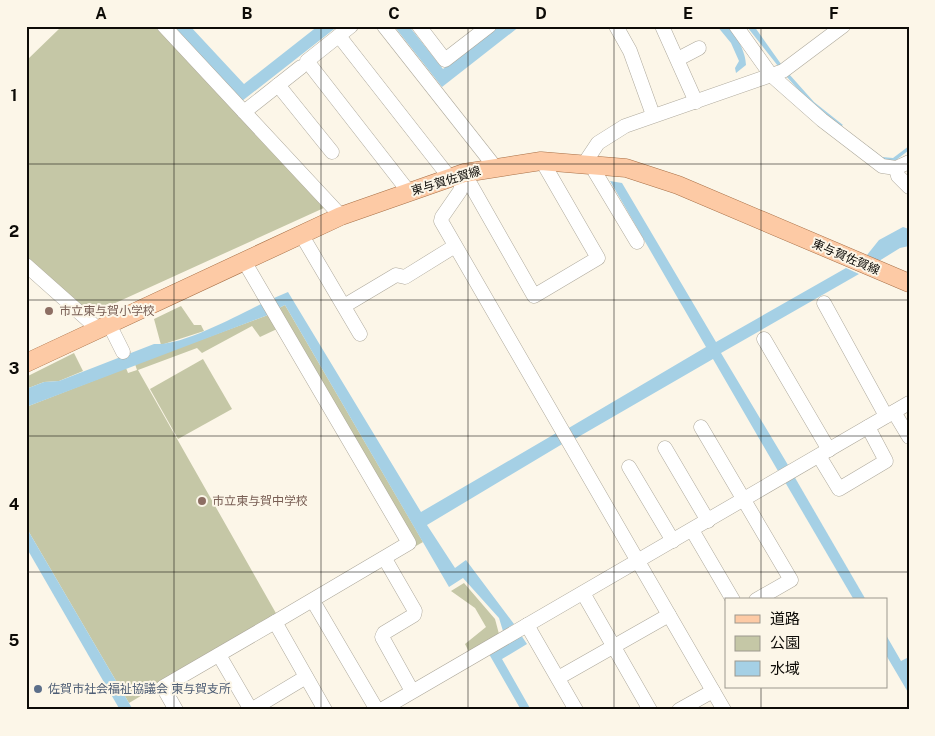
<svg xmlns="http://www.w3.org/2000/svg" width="935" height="736" font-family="'Public Sans','Noto Sans JP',sans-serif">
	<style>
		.green { fill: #c5c7a6 }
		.water { fill: #a5d0e5 }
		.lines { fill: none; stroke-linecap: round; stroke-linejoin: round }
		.minor-casing { stroke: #aea99c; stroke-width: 15 }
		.major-casing { stroke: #a87047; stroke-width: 19 }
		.minor { stroke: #fff; stroke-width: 14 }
		.major { stroke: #fdcaa5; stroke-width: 18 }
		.grid { fill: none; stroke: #0d0b07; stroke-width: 1; stroke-opacity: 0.55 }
		.education-dot { fill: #8d6e63; stroke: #fcf6e8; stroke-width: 2 }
		.service-dot { fill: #5c6f8a; stroke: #fcf6e8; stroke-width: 2 }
		.labels { text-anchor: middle; stroke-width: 4; stroke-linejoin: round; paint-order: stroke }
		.street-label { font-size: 12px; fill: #0d0b07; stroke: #fcf6e8 }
		.education-label { font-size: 12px; fill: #785e54; stroke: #fcf6e8; text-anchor: start }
		.service-label { font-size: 12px; fill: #4e5e75; stroke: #fcf6e8; text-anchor: start }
		.neatline { fill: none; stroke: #0d0b07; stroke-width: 2 }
		.grid-label { font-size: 16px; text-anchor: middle; font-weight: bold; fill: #0d0b07 }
	</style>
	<rect width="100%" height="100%" fill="#fcf6e8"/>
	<g class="green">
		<polygon points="59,26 158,26 326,207 89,315 26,259 26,61 60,28"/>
		<polygon points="285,305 423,542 416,546 279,308"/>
		<polygon points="181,306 194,325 201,325 204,331 161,345 154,319"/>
		<polygon points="268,315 277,329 260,337 252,326 202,353 197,348 138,370 277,615 129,703 26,527 26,407 126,368 128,373 137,370 135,364"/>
		<polygon points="74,353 83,371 59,381 44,382 26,389 26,377"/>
		<polygon points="203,359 232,409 178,439 150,389"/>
		<polygon points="464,583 495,619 499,634 469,652 465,644 486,627 475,608 451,591"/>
	</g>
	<g class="water">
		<polygon points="172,26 190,26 244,84 318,26 338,26 242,101"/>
		<polygon points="394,26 409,26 443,69 499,26 520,26 442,87"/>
		<path d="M717,26C720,26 723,25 725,26C736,31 746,53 746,65L736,73L735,68L739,61L731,43Z"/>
		<polygon points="742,26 754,26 781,64 778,66 748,28 745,30"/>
		<polygon points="789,74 814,102 843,125 840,127 810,103 786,76"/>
		<polygon points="868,146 882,157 893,158 909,146 909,150 895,161 880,160 866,149"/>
		<polygon points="610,181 622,183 716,342 846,268 859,274 721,353 788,465 778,471 713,359 573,440 567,429 706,347"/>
		<polygon points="903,227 909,229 909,246 900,248 879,261 867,255 879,240"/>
		<polygon points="288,292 421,512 558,432 564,443 427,525 455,568 466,560 514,624 503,631 499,618 463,578 449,587 285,305 279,308 274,298"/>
		<path d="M261,304L268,315L26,407V389L44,382L59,381L154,344C182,346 234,317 261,304Z"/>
		<polygon points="794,476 866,600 854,600 785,482"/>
		<polygon points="26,527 129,703 133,710 120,710 26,547"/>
		<polygon points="521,635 527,644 502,659 531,710 521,710 489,654"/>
		<polygon points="886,635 901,661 909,657 907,672 909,694 886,655"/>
	</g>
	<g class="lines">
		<g class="minor-casing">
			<g id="minor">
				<polyline points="164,26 341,216"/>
				<polyline points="351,26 307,61 409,192"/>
				<polyline points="384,26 495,167"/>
				<polyline points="419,26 445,60 489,26"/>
				<polyline points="616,26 630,51 653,115"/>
				<polyline points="662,26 696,102"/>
				<polyline points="736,26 771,75 822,120 882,166 896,168 909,162"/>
				<polyline points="339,36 450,178"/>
				<polyline points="678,59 699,48"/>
				<polyline points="278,85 332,152"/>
				<polyline points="244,112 301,67"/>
				<polyline points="584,164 598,143 625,126 783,71 843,26"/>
				<polyline points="594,165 595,172 637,242"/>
				<polyline points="896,168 898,176 909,187"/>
				<polyline points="464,173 460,191 442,217 441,221 724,710"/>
				<polyline points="464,173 534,296 598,258 542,161"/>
				<polyline points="301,234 360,334"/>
				<polyline points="244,261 409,543 275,622 325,710"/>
				<polyline points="26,265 98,329"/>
				<polyline points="824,303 886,416"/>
				<polyline points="344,306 396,275 405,277 455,246"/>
				<polyline points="109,324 123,352"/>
				<polyline points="764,339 829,450"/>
				<polyline points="894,412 909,437"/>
				<polyline points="701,427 791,580 756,600"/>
				<polyline points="665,448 708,521"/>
				<polyline points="819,456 839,489 886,461 868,427"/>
				<polyline points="629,467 673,541"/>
				<polyline points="692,530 733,600"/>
				<polyline points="385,559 415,611 414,615 384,633 382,637 412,691"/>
				<polyline points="583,593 650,710"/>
				<polyline points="313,601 377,710"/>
				<polyline points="527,625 576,710"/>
				<polyline points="219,655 251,710"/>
				<polyline points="558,678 669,615"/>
				<polyline points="176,710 163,687 275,622"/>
				<polyline points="251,710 306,677"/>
				<polyline points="381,710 909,403"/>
				<polyline points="679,710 713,691"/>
			</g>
		</g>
		<g class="major-casing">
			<polyline id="major" points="26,363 341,216 464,173 541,161 626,168 678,185 909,283"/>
		</g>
		<use href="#minor" class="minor"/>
		<use href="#major" class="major"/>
	</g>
	<path class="grid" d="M174,26V710M321,26V710M468,26V710M614,26V710M761,26V600M26,164H909M26,300H909M26,436H909M26,572H909M761,687V710"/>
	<g class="education-dot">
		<circle cx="49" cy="311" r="5"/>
		<circle cx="202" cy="501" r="5"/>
	</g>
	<circle class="service-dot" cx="38" cy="689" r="5"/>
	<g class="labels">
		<g class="street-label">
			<text transform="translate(446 181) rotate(-17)" y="4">東与賀佐賀線</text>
			<text transform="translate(846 257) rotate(23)" y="4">東与賀佐賀線</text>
		</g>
		<g class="education-label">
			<text x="59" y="315">市立東与賀小学校</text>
			<text x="212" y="505">市立東与賀中学校</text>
		</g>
		<g class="service-label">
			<text x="48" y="693">佐賀市社会福祉協議会 東与賀支所</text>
		</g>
	</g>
	<rect width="935" height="736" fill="none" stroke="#fcf6e8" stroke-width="55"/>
	<rect x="725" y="598" width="162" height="90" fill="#fcf6e8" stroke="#9c988e"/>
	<rect x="735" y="615" width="25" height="8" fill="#fdcaa5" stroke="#9c988e"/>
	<text x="770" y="624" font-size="15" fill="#0d0b07">道路</text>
	<rect x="735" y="636" width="25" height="15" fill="#c5c7a6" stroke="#9c988e"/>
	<text x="770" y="648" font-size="15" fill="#0d0b07">公園</text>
	<rect x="735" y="661" width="25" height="15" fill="#a5d0e5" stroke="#9c988e"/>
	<text x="770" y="674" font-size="15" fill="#0d0b07">水域</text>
	<rect x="28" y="28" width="880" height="680" class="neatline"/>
	<g class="grid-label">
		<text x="101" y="19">A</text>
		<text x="247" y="19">B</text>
		<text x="394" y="19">C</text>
		<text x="541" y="19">D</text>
		<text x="688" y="19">E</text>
		<text x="834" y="19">F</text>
		<text x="14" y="101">1</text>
		<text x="14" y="237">2</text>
		<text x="14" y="374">3</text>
		<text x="14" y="510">4</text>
		<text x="14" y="646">5</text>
	</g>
</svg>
